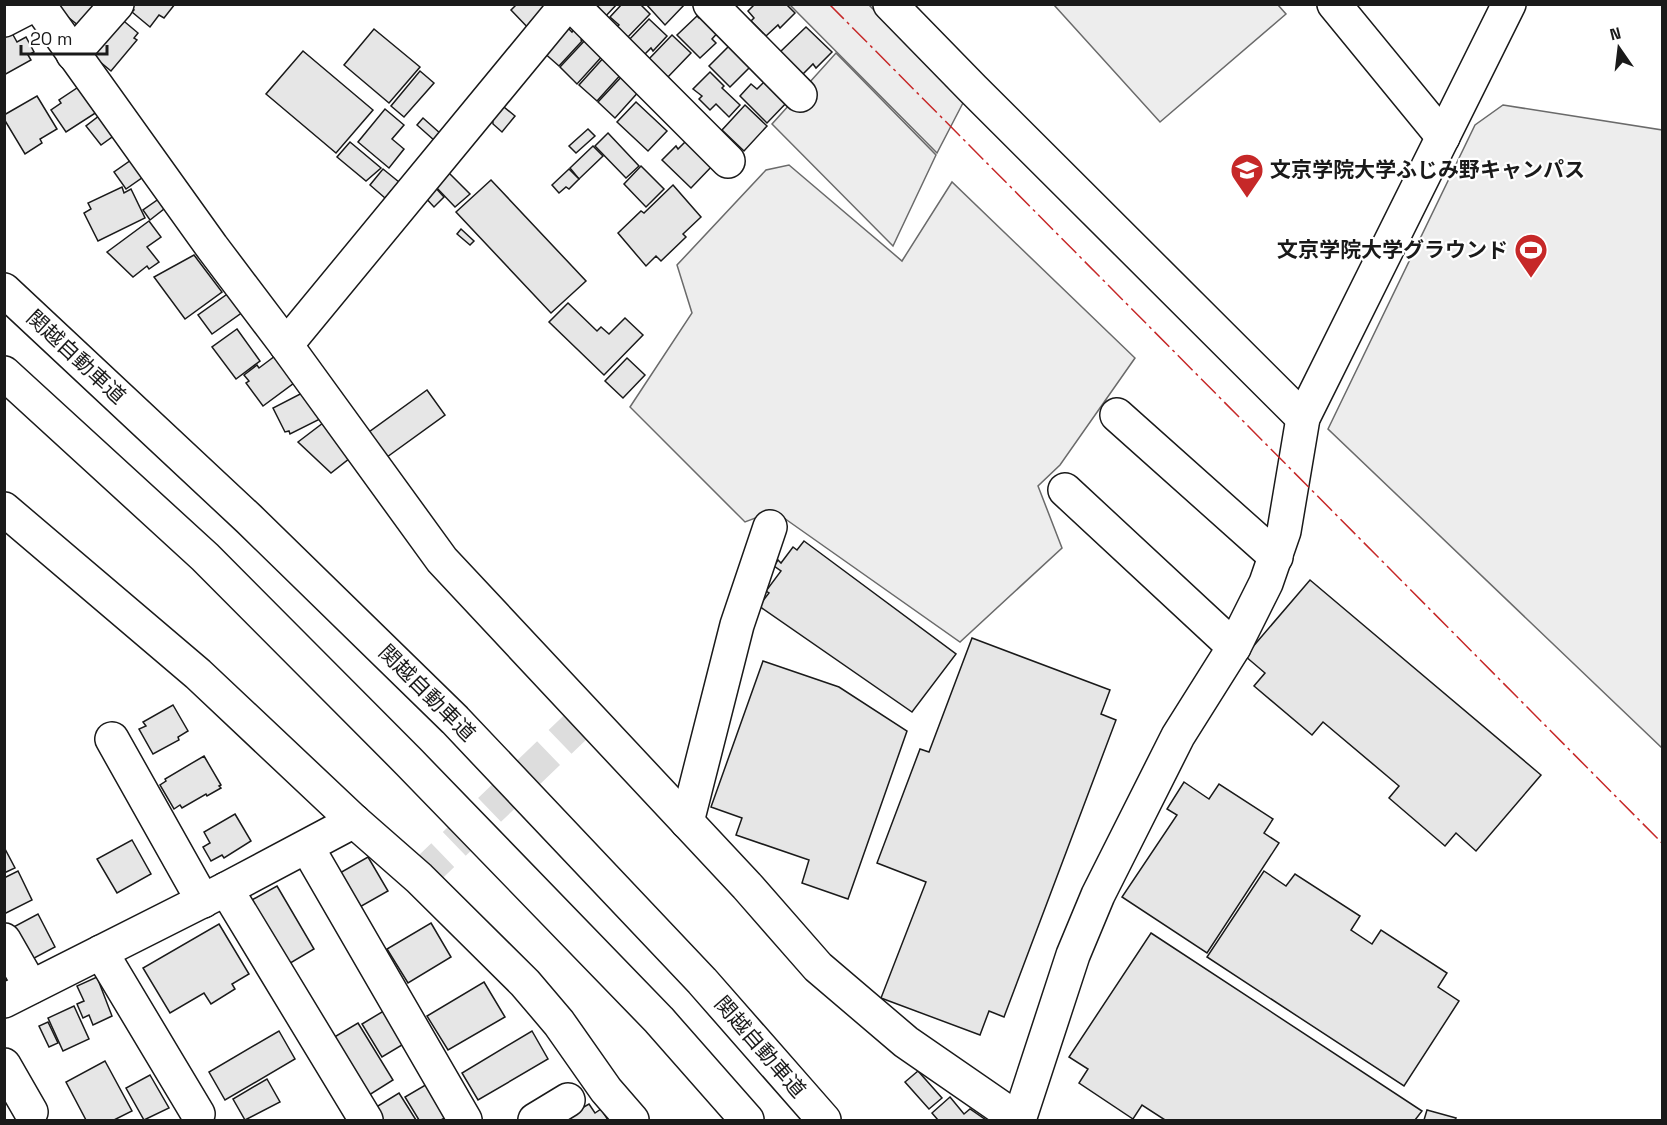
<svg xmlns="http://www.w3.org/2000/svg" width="1667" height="1125" font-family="'Space Grotesk','Noto Sans JP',sans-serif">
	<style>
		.built { fill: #ededed; stroke: #6a6a6a; stroke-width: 1.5 }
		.building { fill: #e6e6e6; stroke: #1a1a1a; stroke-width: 1.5 }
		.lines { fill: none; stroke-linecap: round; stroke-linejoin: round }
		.minor-tunnel { stroke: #ddd; stroke-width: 33; stroke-dasharray: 33 16; stroke-linecap: butt }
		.minor-casing { stroke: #1a1a1a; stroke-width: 36 }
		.highway-casing { stroke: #1a1a1a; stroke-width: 36 }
		.minor { stroke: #fff; stroke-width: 33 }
		.highway { stroke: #fff; stroke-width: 33 }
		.power { stroke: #c62828; stroke-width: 1.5; stroke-dasharray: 21 4.5 3 4.5; stroke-linecap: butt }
		.labels { text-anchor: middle; stroke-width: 4.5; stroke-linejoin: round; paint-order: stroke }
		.poi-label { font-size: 21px; font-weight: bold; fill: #1a1a1a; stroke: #fff; text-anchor: start }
		.street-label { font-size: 21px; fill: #1a1a1a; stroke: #fff }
	</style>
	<rect width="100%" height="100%" fill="#fff"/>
	<g class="built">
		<polygon points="790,5 869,5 964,101 937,153"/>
		<polygon points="1278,5 1286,14 1160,122 1054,5"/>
		<polygon points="836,53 936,155 893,246 772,124"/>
		<polygon points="1503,105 1662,130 1662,748 1328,429 1475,125"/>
		<polygon points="789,165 902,261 952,182 1135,358 1060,465 1038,486 1062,548 960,642 774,511 745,522 630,407 692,313 677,265 766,170"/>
	</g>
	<g class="building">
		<polygon points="62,4 100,4 79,26 58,9"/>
		<polygon points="130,4 175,4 164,18 159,15 150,27 132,12 134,10"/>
		<polygon points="517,4 541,4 551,15 532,32 511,10"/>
		<polygon points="596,4 617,4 604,18 596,11 599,8"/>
		<polygon points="622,4 640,4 650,14 627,38 616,27 619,25 610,17"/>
		<polygon points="646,4 685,4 665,25"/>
		<polygon points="755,4 786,4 795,13 780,28 778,25 766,36 751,21 754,18 748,11"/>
		<polygon points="704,13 721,29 712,39 716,43 700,58 677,35 697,16 699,18"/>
		<polygon points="119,17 138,33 134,38 137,40 111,71 93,56"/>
		<polygon points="649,19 667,36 653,51 651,48 642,57 627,42"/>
		<polygon points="566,26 572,32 575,28 584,37 581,40 582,41 559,66 542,51"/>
		<polygon points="806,27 832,52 816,68 813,64 802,75 779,53"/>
		<polygon points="374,29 420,67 389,103 344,65"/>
		<polygon points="12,33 17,42 26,37 34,52 28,55 31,60 4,75 4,37"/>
		<polygon points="672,35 691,53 667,78 648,60"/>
		<polygon points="588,37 605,53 577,84 560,67"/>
		<polygon points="732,43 756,61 730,87 709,66"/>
		<polygon points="303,51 373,110 336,153 266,94"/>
		<polygon points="606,55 624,71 597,101 579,85"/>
		<polygon points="420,71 434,83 404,117 391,106"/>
		<polygon points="710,72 724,86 722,88 740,105 729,117 716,104 710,110 699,99 702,96 693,89"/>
		<polygon points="624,74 641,89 615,118 598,102"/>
		<polygon points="766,80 790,99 767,123 740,96 751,84 757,89"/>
		<polygon points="80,86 97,112 66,132 51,110 61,103 59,100"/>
		<polygon points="37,96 57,129 40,139 42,143 25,154 4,119 4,115"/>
		<polygon points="636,102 667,131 648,151 617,122"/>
		<polygon points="499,103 515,116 502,132 493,124 492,111"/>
		<polygon points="745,105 767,126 744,151 722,130"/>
		<polygon points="385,109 404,125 392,139 404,149 389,168 358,142"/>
		<polygon points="104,112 119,132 101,145 86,126"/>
		<polygon points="423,118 441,134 435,141 417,125"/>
		<polygon points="588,129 595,136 576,153 569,146"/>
		<polygon points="608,133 639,166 626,178 595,146"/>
		<polygon points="688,139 714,164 691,188 662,160 676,146 678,149"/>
		<polygon points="350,142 381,168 366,181 337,157"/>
		<polygon points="593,146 603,156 579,179 570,168"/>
		<polygon points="134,158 146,175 126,189 114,172"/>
		<polygon points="641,166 664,189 646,207 624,184"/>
		<polygon points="383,169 399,182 385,198 370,185"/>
		<polygon points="569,169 579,179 569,189 566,187 559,193 552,185"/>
		<polygon points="449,173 470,194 455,207 435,186"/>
		<polygon points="491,180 586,281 551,313 456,212"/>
		<polygon points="433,185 444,197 434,207 423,195"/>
		<polygon points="673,185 701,217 683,234 686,237 661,261 656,256 646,266 618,233 641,211 644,213"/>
		<polygon points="122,187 124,193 131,189 145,218 98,241 84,213 91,209 88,203"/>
		<polygon points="163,196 169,205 150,220 143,210"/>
		<polygon points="149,221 161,237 147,247 159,262 149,269 147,266 133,277 107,252"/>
		<polygon points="461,229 474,241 470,245 457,234"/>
		<polygon points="194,255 222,292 185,319 154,277"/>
		<polygon points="233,290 247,309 212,334 198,315"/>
		<polygon points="568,303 597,331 601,327 609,334 625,318 643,335 604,375 549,322"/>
		<polygon points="237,329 260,361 236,379 212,347"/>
		<polygon points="275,356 294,383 263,406 246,383 249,381 244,375 257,365 259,368"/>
		<polygon points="627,358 645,375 623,398 605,381"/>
		<polygon points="427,390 445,415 387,457 369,432"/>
		<polygon points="306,391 320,419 290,434 289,431 285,432 273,408"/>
		<polygon points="323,423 350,458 331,473 298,442"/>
		<polygon points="804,541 956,654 912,712 759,606 769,593 766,591 781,571 774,566 778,560 781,563 793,547 797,550"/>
		<polygon points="1310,580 1541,775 1476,851 1456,833 1445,846 1389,798 1399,786 1323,722 1312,735 1254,686 1265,673 1245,656"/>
		<polygon points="972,638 1110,690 1101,714 1116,720 1004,1017 989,1011 980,1035 881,998 926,882 877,863 920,749 929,752"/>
		<polygon points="763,661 839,687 907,731 848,899 802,883 809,860 736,835 742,818 711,807"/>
		<polygon points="173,705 188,731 178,737 179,740 153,754 139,729 146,726 143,722"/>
		<polygon points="204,756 221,785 219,786 221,788 207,796 206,794 182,808 180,805 174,809 160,785 166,781 165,779"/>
		<polygon points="1184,782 1209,799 1219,784 1273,819 1264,833 1279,843 1207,953 1122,897 1177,815 1167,809"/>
		<polygon points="235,814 251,841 224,858 222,855 211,861 203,847 210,843 204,832"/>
		<polygon points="132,840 151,874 117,893 97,859"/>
		<polygon points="4,847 15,868 4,873"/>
		<polygon points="368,857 388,891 358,908 338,874"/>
		<polygon points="18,871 32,900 4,914 4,878"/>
		<polygon points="1264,871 1286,886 1295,874 1360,916 1351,930 1372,944 1381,930 1447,973 1438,987 1459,1001 1404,1086 1207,957"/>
		<polygon points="277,886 314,949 287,965 250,901"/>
		<polygon points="38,914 55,947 23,964 6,931"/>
		<polygon points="431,923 451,957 408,983 387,949"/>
		<polygon points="219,924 249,974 232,984 235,989 211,1004 204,993 170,1013 143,968"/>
		<polygon points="1151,933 1422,1111 1415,1120 1165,1120 1142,1105 1133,1119 1079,1083 1088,1069 1069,1057"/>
		<polygon points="97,977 112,1016 93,1025 89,1015 83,1018 77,1004 84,1001 77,986"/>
		<polygon points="484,982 505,1017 448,1050 427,1016"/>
		<polygon points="74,1006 89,1039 63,1051 48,1018"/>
		<polygon points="392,1006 412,1039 382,1057 362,1024"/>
		<polygon points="48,1022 58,1043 49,1047 39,1026"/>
		<polygon points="358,1023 393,1080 366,1097 331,1039"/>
		<polygon points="279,1031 295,1059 225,1100 209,1072"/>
		<polygon points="532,1031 548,1059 478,1100 462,1073"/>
		<polygon points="105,1061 132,1111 114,1120 86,1120 66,1082"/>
		<polygon points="918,1071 942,1098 929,1109 905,1082"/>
		<polygon points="150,1075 169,1108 144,1120 126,1088"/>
		<polygon points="267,1079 280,1102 245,1120 233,1099"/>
		<polygon points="434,1080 454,1113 441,1120 419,1120 405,1097"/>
		<polygon points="399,1093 416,1120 380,1120 373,1109"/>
		<polygon points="950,1097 964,1114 970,1109 986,1120 938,1120 932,1113"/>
		<polygon points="589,1104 595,1113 601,1109 608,1120 561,1120"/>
		<polygon points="1427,1110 1456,1118 1455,1120 1424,1120"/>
	</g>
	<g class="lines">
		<polyline class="minor-tunnel" points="419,878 588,715"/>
		<g class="minor-casing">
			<g id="minor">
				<polyline points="38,4 212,247 286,345 442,560 747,886 818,967 906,1042 1019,1120"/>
				<polyline points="571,4 728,161"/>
				<polyline points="710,4 800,95"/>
				<polyline points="890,4 973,89 1303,418"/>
				<polyline points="1334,4 1443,137"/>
				<polyline points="4,20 35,4"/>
				<polyline points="73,54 117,4"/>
				<polyline points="286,345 567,4"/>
				<polyline points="1117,415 1276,557"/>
				<polyline points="1065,490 1234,647"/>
				<polyline points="4,509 198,674 354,821 419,878 525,983 559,1023 606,1090 632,1120"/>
				<polyline points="112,739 203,901"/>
				<polyline points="687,822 737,625 770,527"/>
				<polyline points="307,847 465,1120"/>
				<polyline points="226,889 366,1120"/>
				<polyline points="4,940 31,987"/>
				<polyline points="101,952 198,1114"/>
				<polyline points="4,1001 226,889 354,821"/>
				<polyline points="4,1065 31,1112"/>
				<polyline points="535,1120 568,1100"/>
				<polyline points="1019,1120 1073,955 1098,895 1178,736 1234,647 1266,583 1284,531 1303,418 1509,4"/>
			</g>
		</g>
		<g class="highway-casing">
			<g id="highway">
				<polyline points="4,290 249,519 455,720 702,981 824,1120"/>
				<polyline points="4,373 205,557 409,762 659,1020 747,1120"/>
			</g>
		</g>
		<use href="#minor" class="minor"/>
		<use href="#highway" class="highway"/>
		<polyline class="power" points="829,4 1662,843"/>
	</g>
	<defs>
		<g id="university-pin" transform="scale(1.725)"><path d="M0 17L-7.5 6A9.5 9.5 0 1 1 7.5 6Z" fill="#c62828" stroke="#fff"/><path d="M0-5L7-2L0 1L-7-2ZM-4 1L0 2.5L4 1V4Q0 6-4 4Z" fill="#fff"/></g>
		<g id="stadium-pin" transform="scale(1.725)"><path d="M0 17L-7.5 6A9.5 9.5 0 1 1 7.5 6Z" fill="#c62828" stroke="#fff"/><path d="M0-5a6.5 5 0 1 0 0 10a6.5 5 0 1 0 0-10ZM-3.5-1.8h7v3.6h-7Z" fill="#fff"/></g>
	</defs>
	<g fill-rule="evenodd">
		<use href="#university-pin" x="1247" y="170"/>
		<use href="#stadium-pin" x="1531" y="250"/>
	</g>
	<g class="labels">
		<g class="poi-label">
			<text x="1270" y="177">文京学院大学ふじみ野キャンパス</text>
			<text x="1508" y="257" text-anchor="end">文京学院大学グラウンド</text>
		</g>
		<g class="street-label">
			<text transform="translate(76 357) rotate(43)" y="7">関越自動車道</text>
			<text transform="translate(427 693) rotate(45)" y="7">関越自動車道</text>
			<text transform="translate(760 1047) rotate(49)" y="7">関越自動車道</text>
		</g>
	</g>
	<rect width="1667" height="1125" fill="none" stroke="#1a1a1a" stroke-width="12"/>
	<g transform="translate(1619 48) rotate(346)" stroke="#ffffff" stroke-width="4.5" paint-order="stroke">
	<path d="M0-4.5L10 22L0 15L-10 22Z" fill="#1a1a1a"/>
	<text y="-9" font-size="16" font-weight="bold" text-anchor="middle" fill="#1a1a1a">N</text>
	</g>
	<path d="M21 45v9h86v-9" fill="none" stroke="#1a1a1a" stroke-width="3"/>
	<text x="30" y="45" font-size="18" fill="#1a1a1a" stroke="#ffffff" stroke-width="4.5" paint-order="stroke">20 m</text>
</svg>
